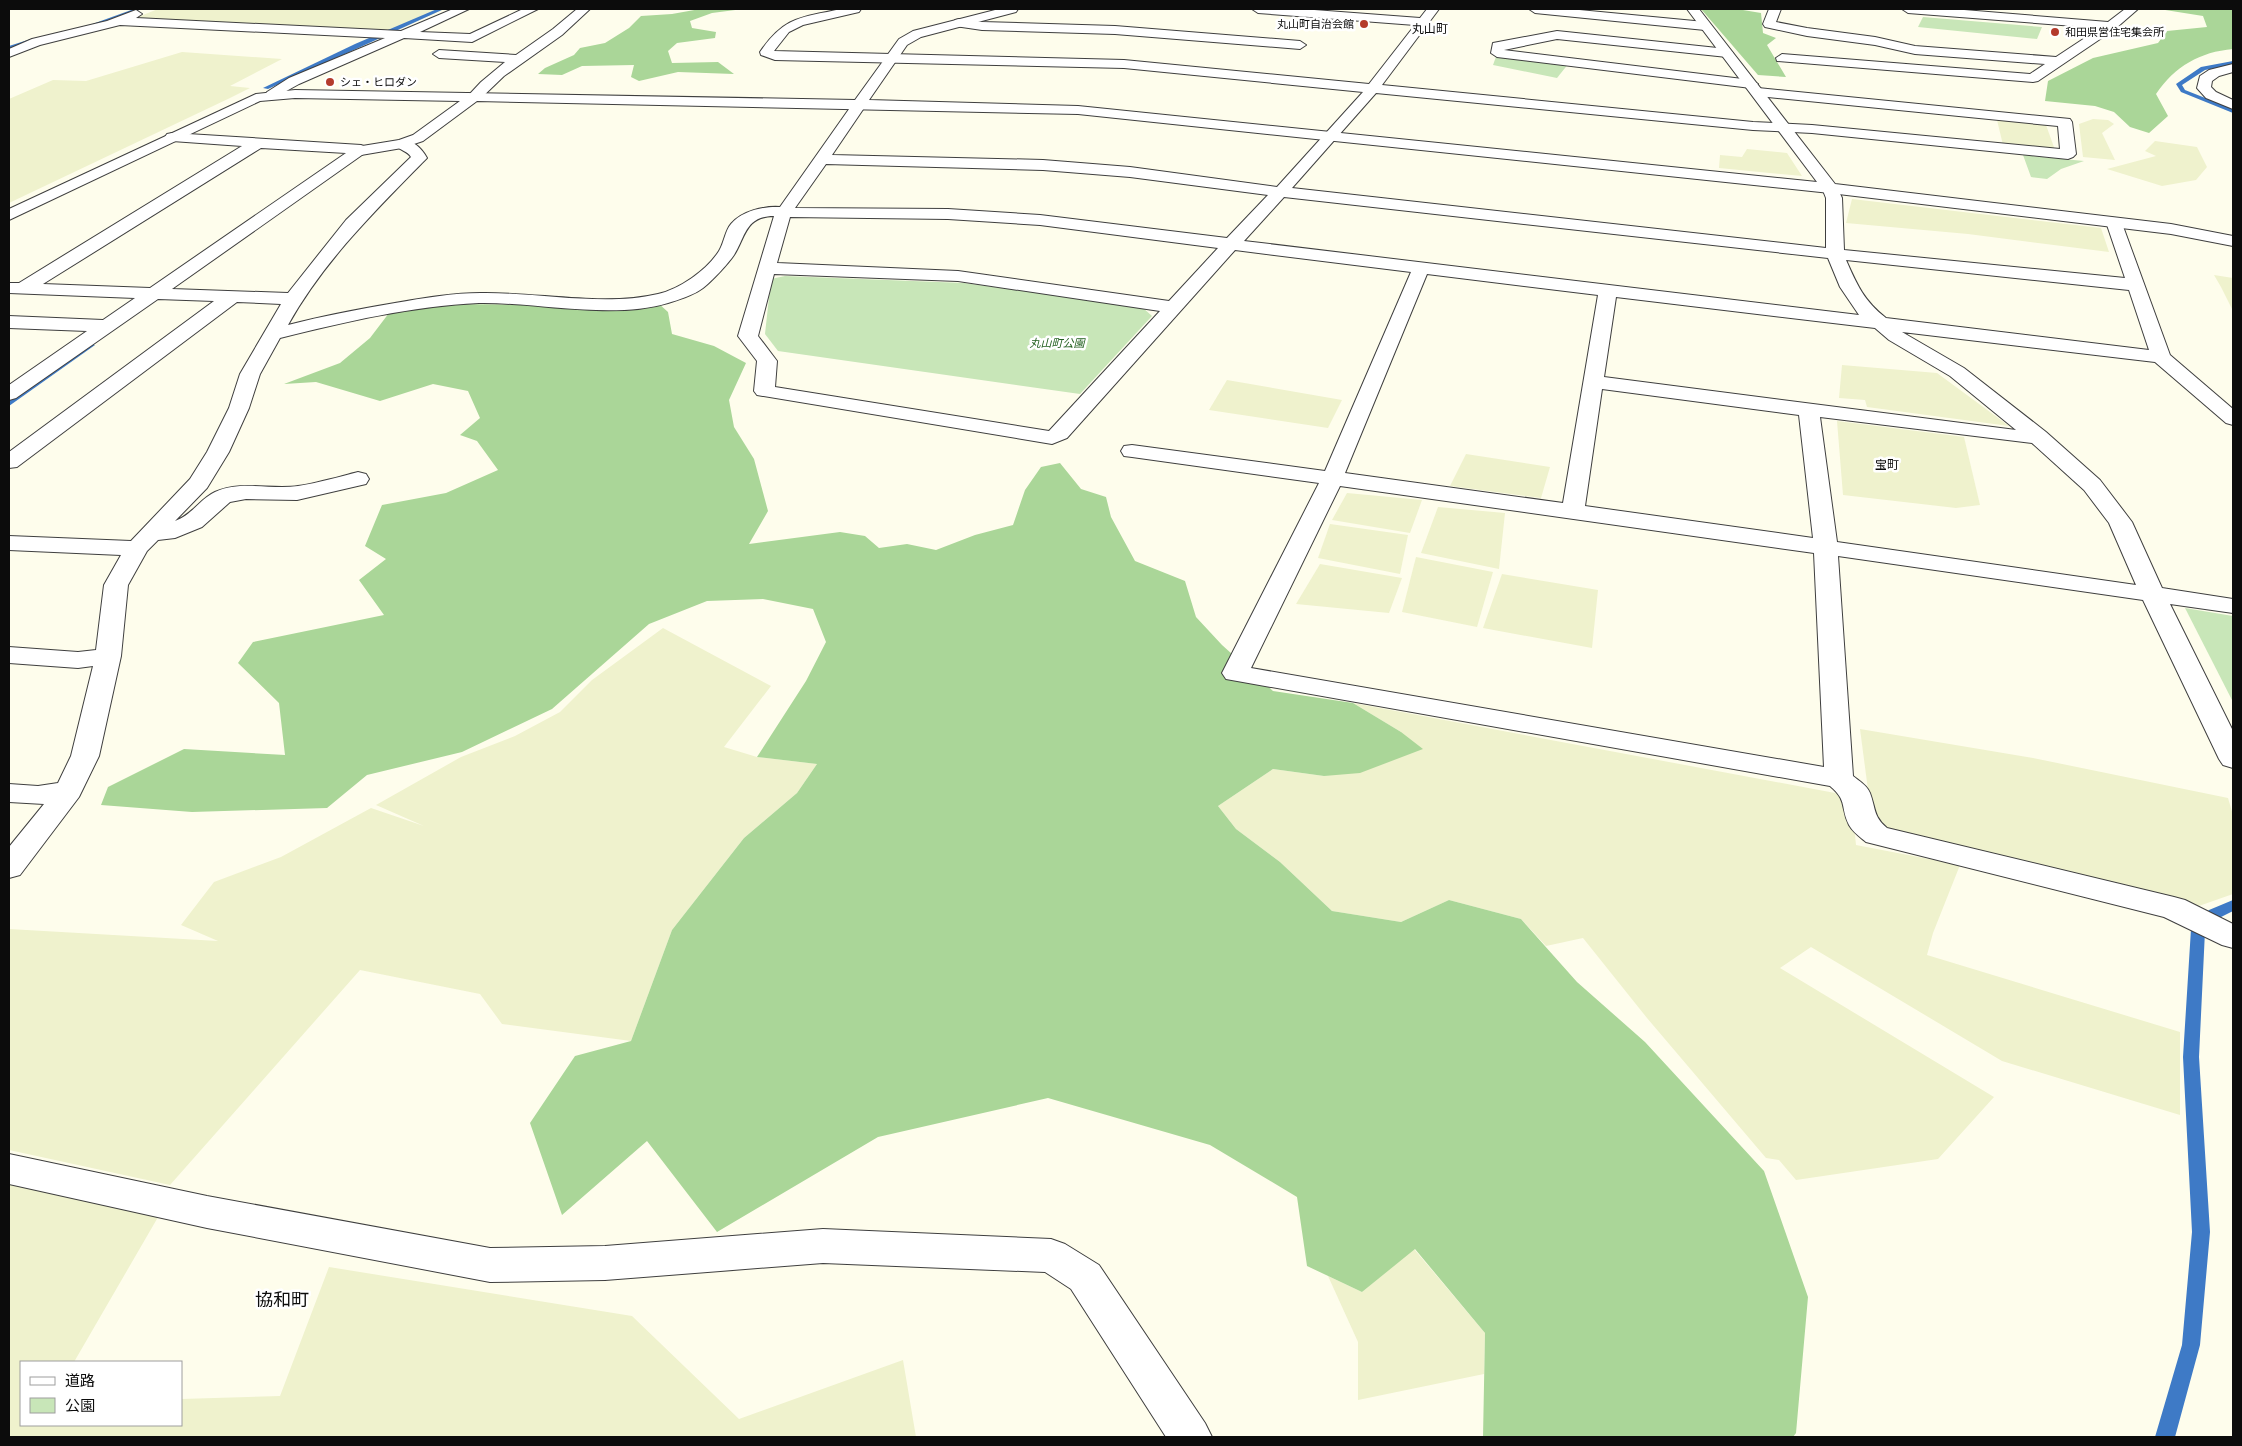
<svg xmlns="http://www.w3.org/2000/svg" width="2242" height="1446" font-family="'Noto Serif','Noto Sans JP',serif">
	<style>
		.farmland { fill: #eff2cd }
		.green { fill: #c8e6b8 }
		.forest { fill: #aad698 }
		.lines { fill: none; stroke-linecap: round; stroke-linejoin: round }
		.stream { fill: #3e7ac6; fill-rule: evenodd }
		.minor-casing { stroke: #3f3f3f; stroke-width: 2 }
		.tertiary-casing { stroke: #3f3f3f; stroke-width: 2 }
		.minor { fill: #fff; fill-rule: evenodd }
		.tertiary { fill: #fff; fill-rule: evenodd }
		.poi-dot { fill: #b43b2c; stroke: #fff; stroke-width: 2 }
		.labels { text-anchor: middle; stroke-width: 5; stroke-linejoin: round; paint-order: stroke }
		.far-poi-label { font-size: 11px; fill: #0c0c0c; stroke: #fff; text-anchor: start }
		.far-park-label { font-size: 11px; font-style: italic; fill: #236020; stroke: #fff }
		.far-neighbourhood-label { font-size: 12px; fill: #0c0c0c; stroke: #fff }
		.near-neighbourhood-label { font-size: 18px; fill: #0c0c0c; stroke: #fff }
	</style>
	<rect width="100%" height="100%" fill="#fefdec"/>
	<g class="farmland">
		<polygon points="158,9 445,9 390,32 140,19 138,17"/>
		<polygon points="182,52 282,59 230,86 250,88 230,98 9,203 9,99 53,80 86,81"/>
		<polygon points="2093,119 2108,120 2114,124 2102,133 2115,160 2083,157 2079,124"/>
		<polygon points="1997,120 2046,125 2055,150 2003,145"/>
		<polygon points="2155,141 2197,147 2207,167 2196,180 2162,186 2107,169 2156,156 2145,151"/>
		<polygon points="1747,149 1787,153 1802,176 1719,168 1720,155 1742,157"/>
		<polygon points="1852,199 2101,228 2109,252 1968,234 1846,223"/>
		<polygon points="2214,275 2233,278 2233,311 2221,287"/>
		<polygon points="1842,365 1937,373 2009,426 1867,407 1865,400 1839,398"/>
		<polygon points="1227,380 1342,400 1328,428 1209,410"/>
		<polygon points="1837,421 1964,437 1980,505 1956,508 1843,495"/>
		<polygon points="1466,454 1550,467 1541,498 1450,486"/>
		<polygon points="1347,493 1422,500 1410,533 1332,520"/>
		<polygon points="1438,507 1505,513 1499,569 1421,553"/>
		<polygon points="1330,524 1408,535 1400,574 1318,558"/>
		<polygon points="1416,557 1493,572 1477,627 1402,612"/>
		<polygon points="1320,564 1402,578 1389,613 1296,604"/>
		<polygon points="1502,574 1598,590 1592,648 1483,628"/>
		<polygon points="663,628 771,686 724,747 757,757 817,764 797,793 744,838 672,930 631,1041 502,1024 480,994 360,970 170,1185 9,1150 9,929 218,941 181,925 214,882 281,857 371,808 424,826 376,805 461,757 515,736 560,712 592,680"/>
		<polygon points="1353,703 1851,796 1856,845 1960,865 1933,933 1927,955 2180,1032 2180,1115 2002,1061 1811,947 1780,968 1994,1097 1938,1159 1796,1180 1779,1160 1766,1158 1647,1018 1583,938 1546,946 1521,919 1449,900 1401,922 1332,911 1280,862 1236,829 1218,806 1273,769 1324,776 1401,732"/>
		<polygon points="1860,729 2033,758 2228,798 2233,815 2233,894 2196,907 1873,828"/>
		<polygon points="9,1179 161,1212 74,1362 21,1362 21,1425 181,1425 181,1399 280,1396 329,1267 632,1316 739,1419 903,1360 916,1437 9,1437"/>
		<polygon points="1414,1249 1485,1333 1484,1374 1358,1400 1358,1342 1328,1276 1362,1292"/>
	</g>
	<g class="green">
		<polygon points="1923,17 2042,27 2037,39 1918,27"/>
		<polygon points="1497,54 1569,63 1557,78 1493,65"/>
		<polygon points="2023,155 2084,161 2061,169 2047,179 2031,177"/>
		<polygon points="785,276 964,283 1142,307 1152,316 1080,394 778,351 765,334 771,279"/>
		<polygon points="2185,608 2233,616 2233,702"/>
	</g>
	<g class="forest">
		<polygon points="700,9 743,9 712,13 690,21 692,28 716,32 715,38 677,43 668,51 672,63 718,62 734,74 678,72 639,81 631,77 634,65 582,66 562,75 538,74 545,68 574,55 580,48 605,43 629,28 641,16 672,14"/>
		<polygon points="1701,9 1737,9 1761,13 1763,33 1776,38 1767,45 1786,77 1758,75"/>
		<path d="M2159,9H2233V49C2200,52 2175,66 2156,94L2168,116L2149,133L2130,127L2114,112L2095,106L2045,101L2048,81L2093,58L2158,43L2167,31L2207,27L2203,16Z"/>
		<polygon points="658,303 668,312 672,334 714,346 746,363 729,400 734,427 754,459 768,511 749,544 840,532 865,536 879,548 907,544 936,550 975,535 1013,525 1025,490 1041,467 1060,463 1081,489 1106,497 1111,517 1135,561 1185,581 1196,617 1222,645 1273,691 1353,703 1401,732 1423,749 1360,773 1324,776 1273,769 1218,806 1236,829 1280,862 1332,911 1401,922 1449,900 1521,919 1577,982 1645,1042 1764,1171 1808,1297 1796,1433 1793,1437 1483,1437 1485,1333 1415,1249 1362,1292 1307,1266 1297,1197 1210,1145 1048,1098 878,1137 717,1232 647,1141 562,1215 530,1123 575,1056 631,1041 672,930 744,838 797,793 817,764 757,757 806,681 826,642 813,609 763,599 707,601 649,624 552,709 462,752 367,775 327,808 192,812 101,805 108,787 184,749 285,755 279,703 238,663 253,642 384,615 359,580 386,559 365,546 382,505 446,493 498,470 477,441 460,435 480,418 468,391 433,384 380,401 316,382 284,384 340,363 370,338 389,313 438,304 555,305"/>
	</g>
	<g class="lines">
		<g class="stream">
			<polygon points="134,9 142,9 92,27 87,26"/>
			<polygon points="437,9 444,9 268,89 263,88 355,44"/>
			<polygon points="34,38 36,41 9,50 9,46"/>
			<polygon points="2233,61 2233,65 2205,70 2182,85 2185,90 2233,109 2233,113 2181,92 2176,84 2201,67"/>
			<polygon points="88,343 95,345 9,406 9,399"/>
			<polygon points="2233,900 2233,911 2219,918 2205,931 2199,1057 2210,1232 2200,1345 2175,1437 2155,1437 2182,1345 2192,1232 2183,1057 2191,929 2209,910"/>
		</g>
		<g class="minor-casing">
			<g id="minor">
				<polygon points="453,9 469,9 420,32 470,34 523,9 538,9 472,42 404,38 299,84 272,99 267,98 265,95 267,92 289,78 385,38 120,25 40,45 9,57 9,49 32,39 107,21 136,10 142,14 136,18 401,31"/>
				<polygon points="577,9 590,9 562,35 504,76 478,101 468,101 466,98 481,82 505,62 439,58 433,54 439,50 516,55 553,29"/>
				<path d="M841,9H861L859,12L803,25L789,32L774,51L1124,60L1369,84L1415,25L1258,13L1252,9H1301L1420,18L1427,9H1439L1382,85L1753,122L1812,125L2060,149L2058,126L1758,96L1751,92L1758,88L2070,119L2072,122L2076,154L2073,157L2068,159L1812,133L1753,130L1376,93L1292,188L1826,248V198L1822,188L1824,185H1836L1842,198L1844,250L2125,278L2106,222L2108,218H2120L2170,355L2233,409V425L2226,423L2155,362L1902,332L1964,368L2046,432L2100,480L2132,522L2162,588L2233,599V613L2170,604L2233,731V768L2223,765L2219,759L2143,600L1838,556L1853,776C1859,781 1867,785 1870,793C1876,809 1873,816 1887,828L2174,897L2185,900L2233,924V948L2222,945L2164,917L1866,842C1860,837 1853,832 1849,825C1840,807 1848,801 1830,786L1226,679L1222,673L1319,483L1132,457L1124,456L1121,451L1124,446L1132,445L1325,471L1411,272L1235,250L1067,438L1052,444L757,395L754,391L757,361L738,336L774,216C745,216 745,238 734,255C728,264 711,282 703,288C694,295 678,300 668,303C612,320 537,302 479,303C412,306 345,322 280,338L260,374L249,408L229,452L207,488L175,521C192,515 200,499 215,492C241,480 271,490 298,486C318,483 338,477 358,472L366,474L369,479L366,484L297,500L246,499L230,502L202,527L175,538L158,540L147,551L128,585L121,656L99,756L79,797L20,875L9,878V847L44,804L9,802V784L38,786L58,783L71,756L93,666L78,668L9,663V647L78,652L96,650L104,585L121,555L9,550V536L131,541L190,479L207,452L229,408L240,374L281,304L237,302L17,467L9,468V452L214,301L158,299L16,398L9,400V385L87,331L9,328V316L103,320L135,298L9,293V283H19L242,146L172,141L165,137L167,134L172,133L361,145L366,147L369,150L172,289L288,293L346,220L411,157C407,150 399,151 395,144L397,141C410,137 421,147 427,158L424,161C374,212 323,262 288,325C323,316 359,309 395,303C424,298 452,293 481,293C538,292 603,307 658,294C680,289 707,270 719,251C724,243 725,231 731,224C742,211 764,206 780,207L854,102L859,101L866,105L832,155L1043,160L1130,167L1277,187L1363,92L1124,68L775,60L761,55L760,52C785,16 800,18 841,9ZM261,148L346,153L150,288L43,284ZM826,164L1043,170L1130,177L1268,195L1227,238L1040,215L948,209L795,208ZM1284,197L1828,258L1840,287L1859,315L1244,241ZM790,217L948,219L1040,225L1218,248L1169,301L958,271L777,263ZM1846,260L2129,290L2149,350L1886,318C1864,301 1857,285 1846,260ZM774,274L958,281L1160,311L1049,431L775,387L777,361L758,336ZM1427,274L1598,295L1563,503L1345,473ZM1616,297L1875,328L1889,340L1950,376L2016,430L1604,377ZM1602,389L1799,415L1813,538L1585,506ZM1820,417L2032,443L2084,490L2109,523L2136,585L1837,542ZM1340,486L1814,553L1824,767L1251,668Z"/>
				<polygon points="1529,9 1569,9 1705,22 1711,26 1705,30 1535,13"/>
				<polygon points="1769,9 1781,9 1776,22 1807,28 1875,37 1915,46 2056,57 2100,28 1908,13 1902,9 1952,9 2108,22 2125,9 2138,9 2115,29 2038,81 2033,82 1777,61 1776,58 1782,54 2030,74 2045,64 1915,54 1875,45 1807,36 1765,27 1763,24"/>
				<polygon points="959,19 982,22 1115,26 1300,41 1306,45 1300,49 1115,34 982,30 955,26 953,23 955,20"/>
				<polygon points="1557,31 1727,49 1733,53 1727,57 1557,39 1504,50 1751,80 1758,84 1751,88 1497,57 1491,53 1493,43"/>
				<polygon points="2233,64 2233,72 2219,76 2212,81 2211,87 2216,92 2233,100 2233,109 2206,98 2197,88 2200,76 2209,70"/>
				<polygon points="9,1154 207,1196 490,1248 605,1246 823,1229 1051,1239 1065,1244 1099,1265 1205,1423 1212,1437 1166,1437 1071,1289 1045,1272 823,1263 605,1280 490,1282 207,1228 9,1184"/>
			</g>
		</g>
		<g class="tertiary-casing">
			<polygon id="tertiary" points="999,9 1018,9 1016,12 921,37 907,45 869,100 1078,106 1817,182 1687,9 1699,9 1835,184 2171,224 2233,236 2233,246 2171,234 1830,193 1078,114 477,101 423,141 402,148 361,155 356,153 353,150 356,147 399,140 413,135 460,101 295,98 260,101 9,220 9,209 256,94 295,90 855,100 899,39 913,31"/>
		</g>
		<use href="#minor" class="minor"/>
		<use href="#tertiary" class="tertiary"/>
	</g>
	<g class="poi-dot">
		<circle cx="1364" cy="24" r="5"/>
		<circle cx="2055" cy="32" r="5"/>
		<circle cx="330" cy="82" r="5"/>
	</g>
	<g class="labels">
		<g class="far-poi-label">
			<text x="1354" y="28" text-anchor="end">丸山町自治会館</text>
			<text x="2065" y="36">和田県営住宅集会所</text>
			<text x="340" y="86">シェ・ヒロダン</text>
		</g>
		<g class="far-park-label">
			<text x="1057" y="347">丸山町公園</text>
		</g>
		<g class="far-neighbourhood-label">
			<text x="1430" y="33">丸山町</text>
			<text x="1887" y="469">宝町</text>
		</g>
		<g class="near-neighbourhood-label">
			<text x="282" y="1306">協和町</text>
		</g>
	</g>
	<rect width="2242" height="1446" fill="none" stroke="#0c0c0c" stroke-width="20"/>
	<rect x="20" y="1361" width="162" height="65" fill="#ffffff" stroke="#9e9e9e"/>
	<rect x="30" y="1377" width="25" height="8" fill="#ffffff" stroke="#9e9e9e"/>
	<text x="65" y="1386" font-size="15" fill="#0c0c0c">道路</text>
	<rect x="30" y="1398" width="25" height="15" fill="#c8e6b8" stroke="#9e9e9e"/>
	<text x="65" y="1411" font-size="15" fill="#0c0c0c">公園</text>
</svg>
